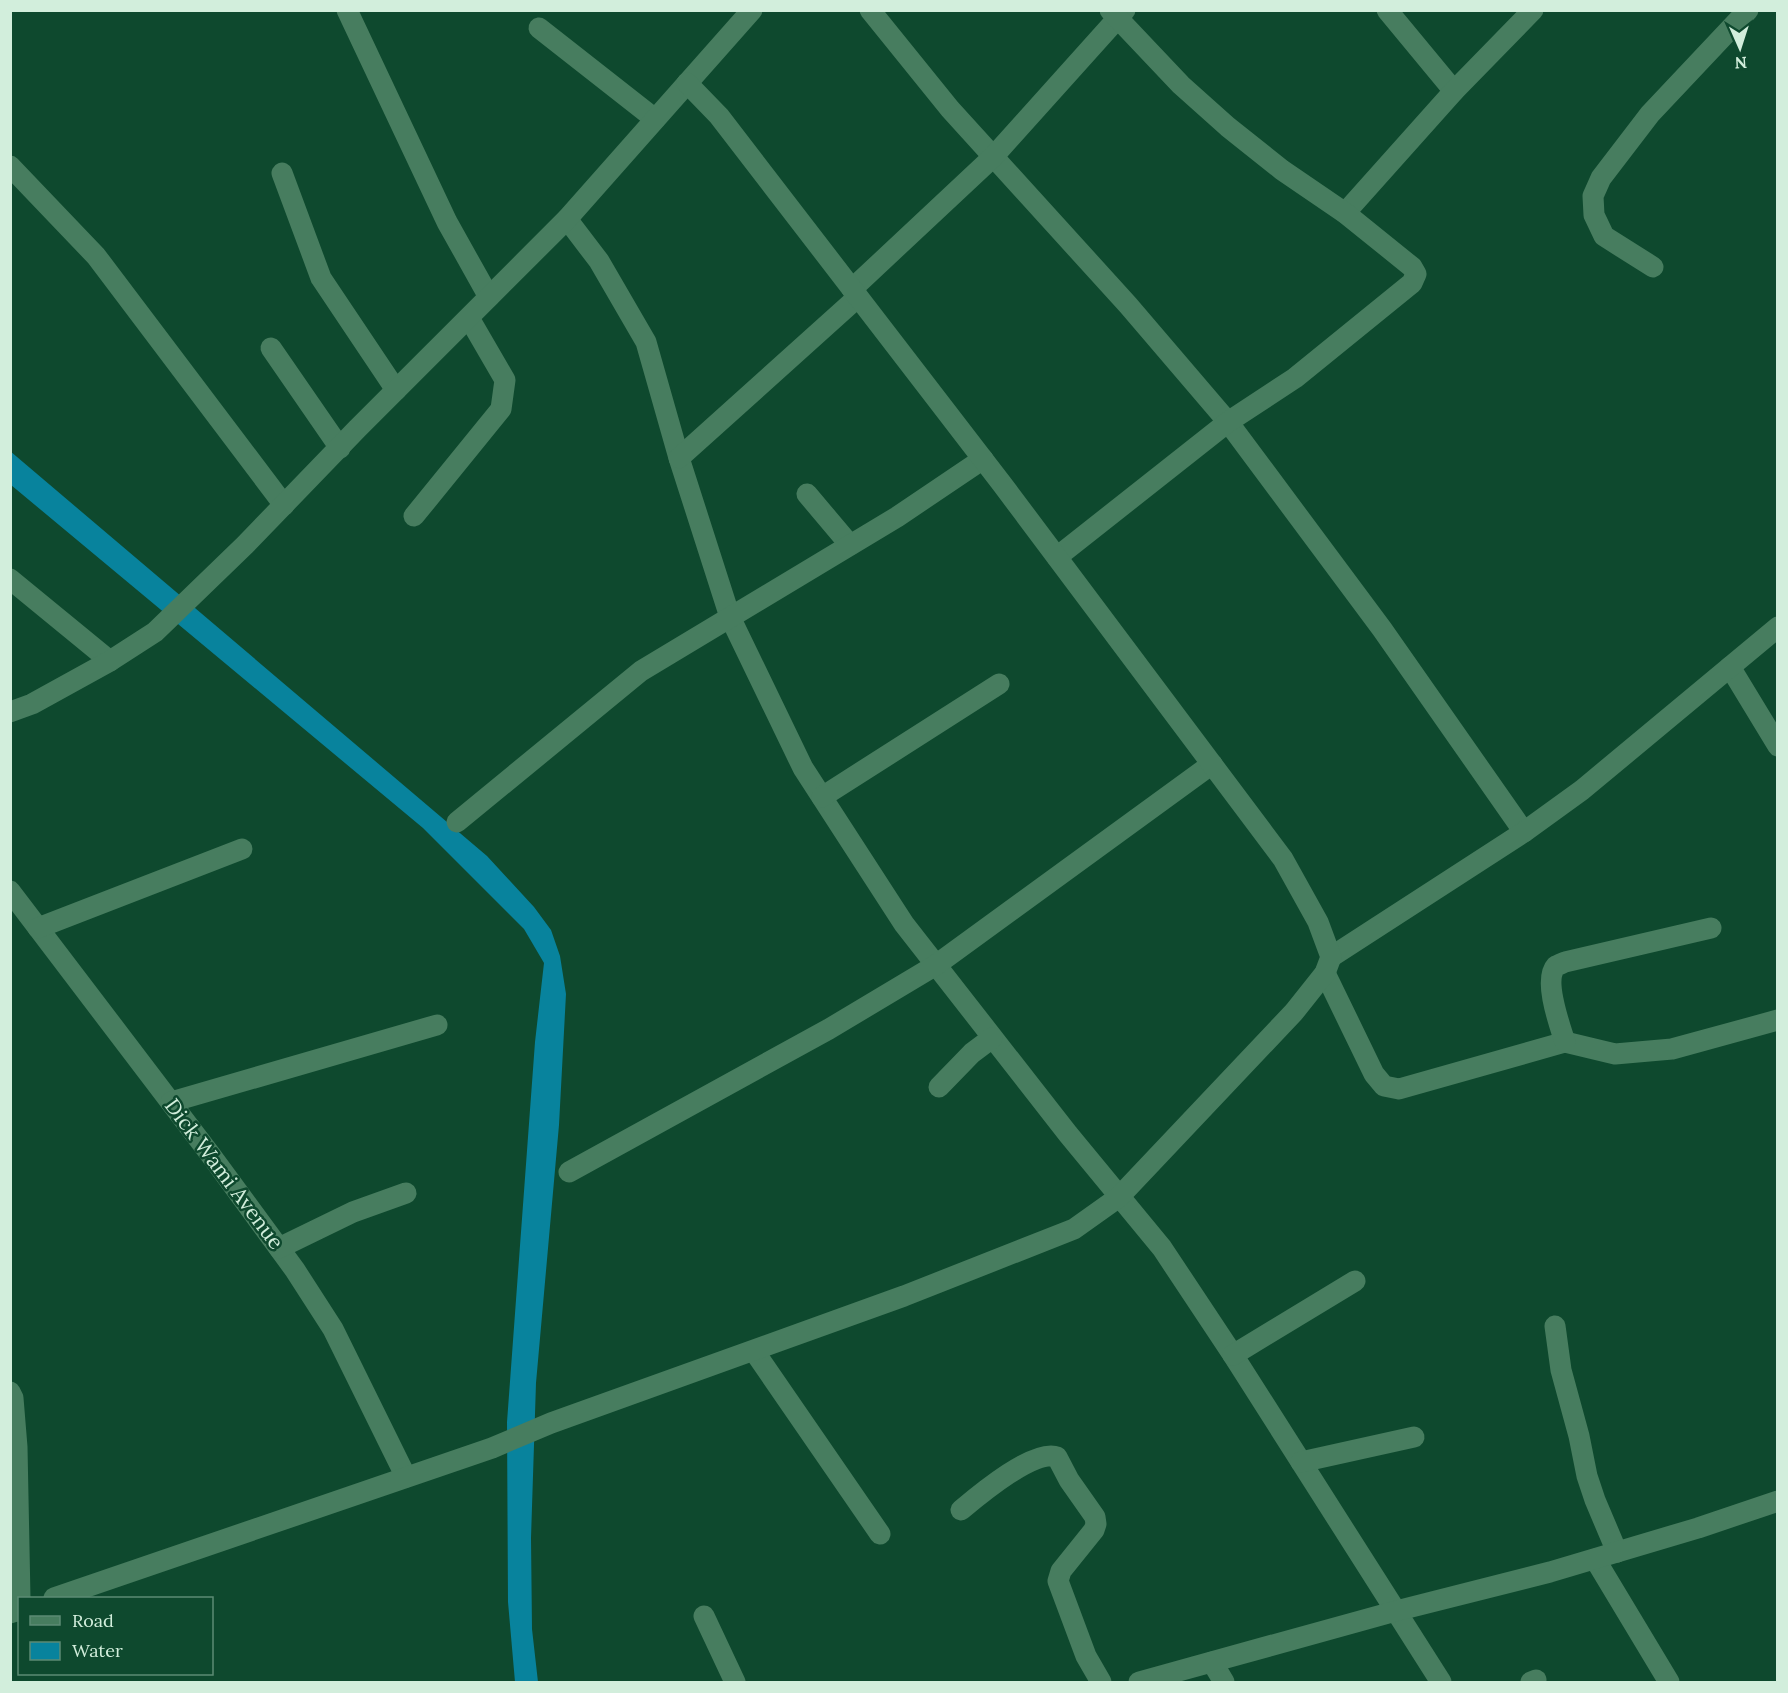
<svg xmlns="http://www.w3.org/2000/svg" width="1788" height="1693" font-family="Lora,serif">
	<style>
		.water { fill: #08839d }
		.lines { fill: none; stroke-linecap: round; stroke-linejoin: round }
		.minor { stroke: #477d5f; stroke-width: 21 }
		.labels { text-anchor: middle; stroke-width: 5; stroke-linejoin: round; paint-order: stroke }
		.street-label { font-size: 21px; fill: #d2eedc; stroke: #0e492e }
	</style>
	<rect width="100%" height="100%" fill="#0e492e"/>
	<polygon class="water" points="10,451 487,856 534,907 551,930 560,956 566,994 559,1125 536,1383 531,1538 532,1629 538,1682 515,1682 508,1602 507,1422 535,1042 544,963 524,929 423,828 11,485"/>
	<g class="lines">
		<g class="minor">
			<polyline points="347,10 447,222 489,297"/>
			<polyline points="870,10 950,109 1128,305 1228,422 1382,629 1524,832"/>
			<polyline points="1387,10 1454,91"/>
			<polyline points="539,28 655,119"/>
			<polyline points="10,166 96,256 284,505"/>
			<polyline points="282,173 321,278 396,390"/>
			<polyline points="1345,213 1454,91 1533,10"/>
			<polyline points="567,219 599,261 646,342 679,458 730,617 803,768 904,924 1068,1134 1162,1248 1233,1355 1441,1682"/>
			<polyline points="1653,267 1604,236 1594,215 1593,196 1601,178 1650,114 1748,10"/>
			<polyline points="852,289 993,157 1125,10"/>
			<polyline points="271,348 340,448"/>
			<polyline points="679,458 858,297"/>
			<polyline points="807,494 850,545"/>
			<polyline points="414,516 501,409 505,380 469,318"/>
			<polyline points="1057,557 1228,422 1295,378 1412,283 1416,274 1412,267 1345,213 1282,170 1228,127 1181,85 1110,10"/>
			<polyline points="10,579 110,661"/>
			<polyline points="1730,667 1778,746"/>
			<polyline points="10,712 32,704 110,661 155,632 245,545 357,429 567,219 752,10"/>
			<polyline points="822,797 999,684"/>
			<polyline points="457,822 641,671 897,517 983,459"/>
			<polyline points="10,891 210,1154 295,1270 333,1329 406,1477"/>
			<polyline points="38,928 242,849"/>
			<polyline points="1331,957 1524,832 1582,790 1778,627"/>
			<polyline points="1325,973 1374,1074 1384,1086 1399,1089 1565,1042 1615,1054 1672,1049 1778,1020"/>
			<path d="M1565,1042C1560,1026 1543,980 1556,966C1557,966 1564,962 1565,962L1711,928"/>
			<polyline points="939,1087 972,1053 992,1038"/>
			<polyline points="171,1102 437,1025"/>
			<polyline points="569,1172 829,1029 936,965 1212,764"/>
			<polyline points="279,1248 353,1212 406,1193"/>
			<polyline points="1555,1326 1561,1370 1579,1436 1587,1476 1595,1500 1617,1552"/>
			<polyline points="754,1351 880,1534"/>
			<polyline points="1233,1355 1355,1281"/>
			<polyline points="10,1392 13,1398 17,1447 20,1598"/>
			<polyline points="1301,1462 1414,1437"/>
			<path d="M961,1510C979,1495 1035,1448 1057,1457L1069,1480L1095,1517L1096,1524L1094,1530L1061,1571L1058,1581L1086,1656L1101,1682"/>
			<polyline points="1595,1559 1669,1682"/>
			<polyline points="54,1598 492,1448 551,1423 904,1296 1074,1229 1119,1197 1294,1012 1325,973 1331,957 1318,922 1283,859 1002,484 719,116 687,83"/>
			<polyline points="10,1613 20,1610"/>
			<polyline points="704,1616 735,1682"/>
			<polyline points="1212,1662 1224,1682"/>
			<polyline points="1139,1682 1396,1611 1550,1572 1698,1528 1778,1501"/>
			<polyline points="1531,1682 1536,1680"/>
		</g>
	</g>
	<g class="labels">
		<g class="street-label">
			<text transform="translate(224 1174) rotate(53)" y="7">Dick Wami Avenue</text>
		</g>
	</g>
	<rect width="1788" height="1693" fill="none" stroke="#d2eedc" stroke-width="24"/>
	<rect x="18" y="1597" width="195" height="78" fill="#0e492e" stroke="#5c8b74" stroke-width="1.5"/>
	<rect x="30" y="1616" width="30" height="9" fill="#477d5f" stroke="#5c8b74" stroke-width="1.5"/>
	<text x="72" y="1627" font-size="18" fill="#d2eedc">Road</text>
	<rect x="30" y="1642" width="30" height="18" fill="#08839d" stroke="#5c8b74" stroke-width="1.5"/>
	<text x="72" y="1657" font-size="18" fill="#d2eedc">Water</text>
	<g transform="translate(1740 48) rotate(177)" stroke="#0e492e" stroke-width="4.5" paint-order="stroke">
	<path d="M0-4.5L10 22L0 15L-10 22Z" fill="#d2eedc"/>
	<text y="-9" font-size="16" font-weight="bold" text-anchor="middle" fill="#d2eedc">N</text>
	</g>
</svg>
